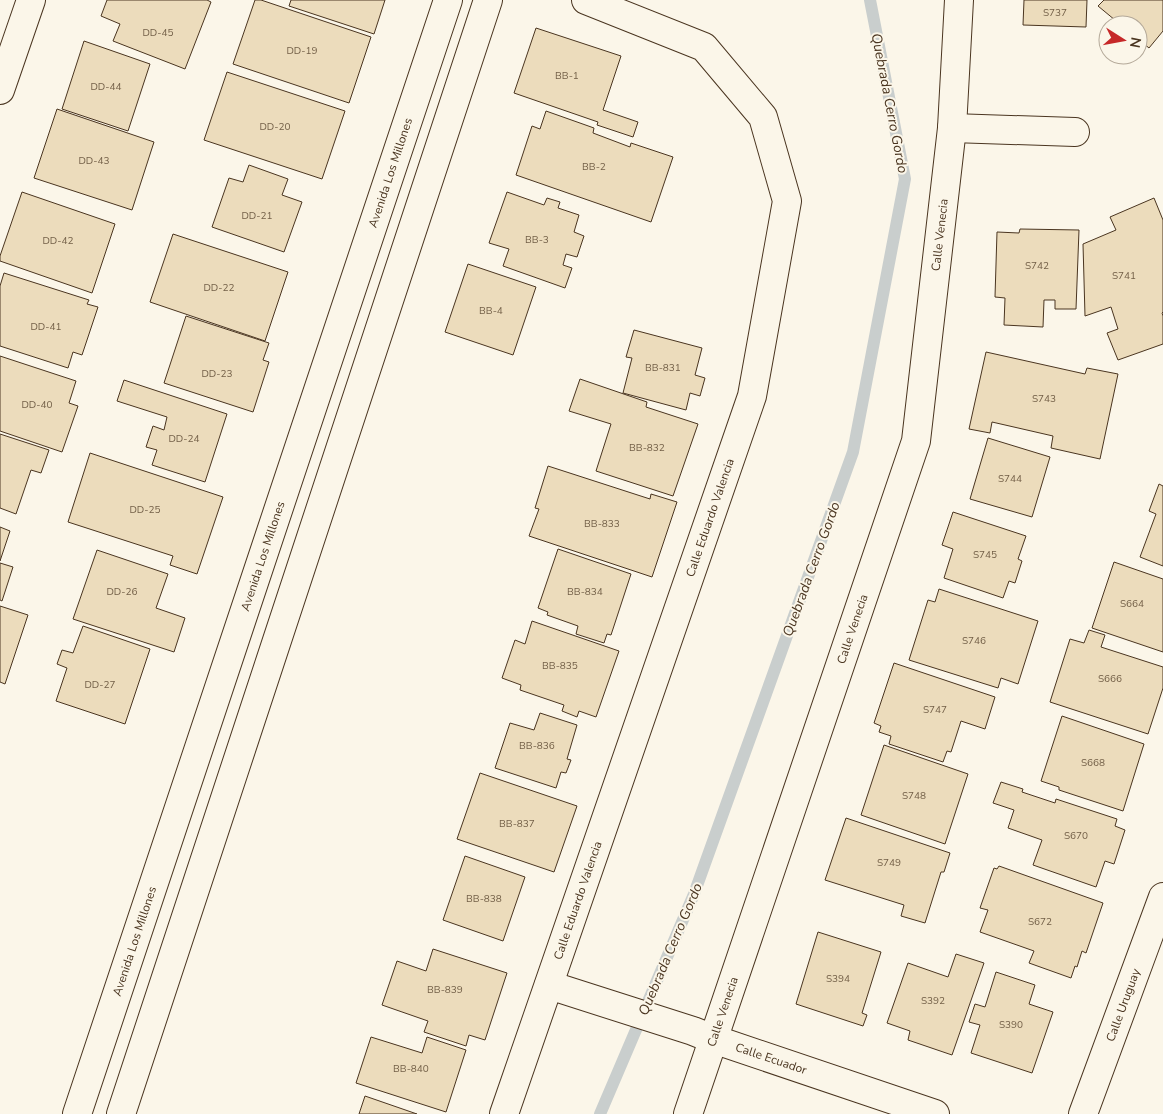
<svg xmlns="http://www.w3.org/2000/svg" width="1163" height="1114" font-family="'Nunito Sans',sans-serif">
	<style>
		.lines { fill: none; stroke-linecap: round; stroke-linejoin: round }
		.stream { stroke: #c9cecd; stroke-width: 12 }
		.building { fill: #ecdcbc; stroke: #4a3520 }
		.minor-casing { stroke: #4a3520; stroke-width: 30 }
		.tertiary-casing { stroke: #4a3520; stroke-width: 30 }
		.minor { stroke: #fbf6e9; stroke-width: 28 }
		.tertiary { stroke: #fbf6e9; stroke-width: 28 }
		.labels { text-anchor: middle; stroke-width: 4; stroke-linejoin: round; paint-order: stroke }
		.number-label { font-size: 10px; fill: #725f47 }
		.street-label { font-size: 12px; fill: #4a3520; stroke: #fbf6e9 }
		.water-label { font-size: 14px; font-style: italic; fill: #4a3520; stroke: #fbf6e9 }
	</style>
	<rect width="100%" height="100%" fill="#fbf6e9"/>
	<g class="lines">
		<polyline class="stream" points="600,1114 694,894 853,452 905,179 870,0"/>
	</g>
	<g class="building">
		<polygon points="107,0 207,0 211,2 185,69 113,41 120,24 101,16"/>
		<polygon points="255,0 261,0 371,37 349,103 233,64"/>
		<polygon points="291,0 385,0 374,34 289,6"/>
		<polygon points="1024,0 1087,0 1086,27 1023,25"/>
		<polygon points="1104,0 1163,0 1163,31 1149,48 1138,39 1138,25 1121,25 1098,6"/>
		<polygon points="536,28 621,56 603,110 638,122 633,137 597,125 598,122 514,93"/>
		<polygon points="84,41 150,64 128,131 62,109"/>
		<polygon points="227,72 345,111 322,179 204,140"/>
		<polygon points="57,109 154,142 132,210 34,178"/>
		<polygon points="546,111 594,128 593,133 630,147 631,143 673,157 651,222 516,175 532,126 540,129"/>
		<polygon points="249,165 288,179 282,195 302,202 284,252 212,227 229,178 243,182"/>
		<polygon points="22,192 115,224 92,293 0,261 0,256"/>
		<polygon points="507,192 544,205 547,198 560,202 558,208 579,215 574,232 584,236 577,257 566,254 563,265 572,268 565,288 503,266 509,249 489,243"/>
		<polygon points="1154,198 1163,220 1163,312 1162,313 1163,316 1163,344 1118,360 1107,333 1118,329 1111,307 1085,316 1083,244 1116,230 1110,217"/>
		<polygon points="1020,229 1079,230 1076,309 1055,309 1055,300 1044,300 1043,327 1004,325 1005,298 995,297 997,232 1019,233"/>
		<polygon points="173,234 288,272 265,341 150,302"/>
		<polygon points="468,264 536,287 513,355 445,332"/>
		<polygon points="4,273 89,300 87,304 98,307 82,355 73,352 68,368 0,346 0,286"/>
		<polygon points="186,316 269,343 263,360 269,362 253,412 164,383"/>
		<polygon points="634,330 702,348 695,375 705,378 700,396 690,393 686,410 623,393 632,358 626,357"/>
		<polygon points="986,352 1085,374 1087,368 1118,374 1100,459 1051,448 1053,436 992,422 990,433 969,429"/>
		<polygon points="0,356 76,381 69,403 78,406 62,452 0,431"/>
		<polygon points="580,379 647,402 646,407 698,424 673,496 596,471 611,424 569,411"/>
		<polygon points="124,380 227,414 205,482 152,465 157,450 146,447 153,426 164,430 167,417 117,401"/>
		<polygon points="0,434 49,450 41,473 31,470 16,514 0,508"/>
		<polygon points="988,438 1050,457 1032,517 970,499"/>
		<polygon points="90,453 223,497 197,574 170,565 173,556 68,522"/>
		<polygon points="548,466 650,499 651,494 677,502 652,577 529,536 539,509 535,508"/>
		<polygon points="1159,484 1163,486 1163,566 1140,557 1156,514 1149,511"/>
		<polygon points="953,512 1026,536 1018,559 1022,561 1015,583 1009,581 1003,598 944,578 953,549 942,545"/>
		<polygon points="0,527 10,531 0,561"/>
		<polygon points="558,549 631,574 611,635 607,634 604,643 576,634 578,626 547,615 548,612 538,608"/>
		<polygon points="97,550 168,574 156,608 185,618 174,652 73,619"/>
		<polygon points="1114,562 1163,579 1163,652 1092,628"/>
		<polygon points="0,563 13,567 2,601 0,600"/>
		<polygon points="939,589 1038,621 1018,684 1001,678 998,688 909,660 928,600 935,602"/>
		<polygon points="0,606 28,615 5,684 0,682"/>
		<polygon points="532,621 619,651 596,717 579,711 577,717 562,711 564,705 520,690 521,685 502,678 515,640 525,644"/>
		<polygon points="83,626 150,649 125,724 56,701 67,668 57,664 62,650 73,653"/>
		<polygon points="1089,630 1105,635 1101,647 1163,667 1163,688 1148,734 1050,702 1070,639 1084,643"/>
		<polygon points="894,663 995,697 985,729 961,721 951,752 947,751 943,762 889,744 891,736 879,732 881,726 874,723"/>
		<polygon points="540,713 577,725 567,759 571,760 566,773 561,772 556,788 495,768 510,723 534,730"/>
		<polygon points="1062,716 1144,744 1123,811 1059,790 1059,787 1041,781"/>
		<polygon points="884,745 968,774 945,844 861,815"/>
		<polygon points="480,773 577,806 554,872 457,839"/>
		<polygon points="1001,782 1023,789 1022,792 1055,803 1056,799 1117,819 1115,826 1125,830 1114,864 1105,861 1096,887 1033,865 1042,840 1008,828 1014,810 993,803"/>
		<polygon points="846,818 950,853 944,872 941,872 925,923 901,916 904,905 825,880"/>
		<polygon points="465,856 525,877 503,941 443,920"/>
		<polygon points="999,866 1103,903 1086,953 1082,951 1077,967 1075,966 1071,978 1029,963 1034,951 980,932 988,910 980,908 994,868 997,869"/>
		<polygon points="818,932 881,952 862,1013 867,1015 863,1026 796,1004"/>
		<polygon points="433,949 507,973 485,1040 469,1035 466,1046 424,1032 428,1021 382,1005 397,961 426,971"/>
		<polygon points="956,954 984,963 952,1055 908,1040 910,1031 887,1023 908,963 948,977"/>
		<polygon points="996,972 1035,985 1029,1004 1053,1012 1032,1073 971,1053 980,1025 969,1022 975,1004 985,1007"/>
		<polygon points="371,1037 422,1053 427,1037 466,1050 446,1112 356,1083"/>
		<polygon points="365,1096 417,1114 359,1114"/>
	</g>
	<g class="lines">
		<g class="minor-casing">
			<g id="minor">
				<polyline points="0,90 31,0"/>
				<polyline points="952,128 1075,132"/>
				<path id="s1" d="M549,985L693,1031L713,1039L935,1114"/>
				<path id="s2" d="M504,1114L752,396L787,201L763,117L704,47L586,0"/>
				<path id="s3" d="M688,1114L916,441L952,128L959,0"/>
			</g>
		</g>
		<g class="tertiary-casing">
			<g id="tertiary">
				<path id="s4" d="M77,1114L448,0"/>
				<polyline points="121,1114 488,0"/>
				<path id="s5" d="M1083,1114L1163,897"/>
			</g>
		</g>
		<use href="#minor" class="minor"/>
		<use href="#tertiary" class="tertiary"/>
	</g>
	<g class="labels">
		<g class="number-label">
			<text x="1055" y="16">S737</text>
			<text x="158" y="36">DD-45</text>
			<text x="302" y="54">DD-19</text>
			<text x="567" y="79">BB-1</text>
			<text x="106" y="90">DD-44</text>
			<text x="275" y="130">DD-20</text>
			<text x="94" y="164">DD-43</text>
			<text x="594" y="170">BB-2</text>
			<text x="257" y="219">DD-21</text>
			<text x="537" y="243">BB-3</text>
			<text x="58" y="244">DD-42</text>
			<text x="1037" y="269">S742</text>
			<text x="1124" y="279">S741</text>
			<text x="219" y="291">DD-22</text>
			<text x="491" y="314">BB-4</text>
			<text x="46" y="330">DD-41</text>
			<text x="663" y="371">BB-831</text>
			<text x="217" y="377">DD-23</text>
			<text x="1044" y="402">S743</text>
			<text x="37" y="408">DD-40</text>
			<text x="184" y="442">DD-24</text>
			<text x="647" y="451">BB-832</text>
			<text x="1010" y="482">S744</text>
			<text x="145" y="513">DD-25</text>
			<text x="602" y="527">BB-833</text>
			<text x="985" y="558">S745</text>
			<text x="122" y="595">DD-26</text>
			<text x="585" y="595">BB-834</text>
			<text x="1132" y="607">S664</text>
			<text x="974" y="644">S746</text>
			<text x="560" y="669">BB-835</text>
			<text x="1110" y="682">S666</text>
			<text x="100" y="688">DD-27</text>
			<text x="935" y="713">S747</text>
			<text x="537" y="749">BB-836</text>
			<text x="1093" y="766">S668</text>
			<text x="914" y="799">S748</text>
			<text x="517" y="827">BB-837</text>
			<text x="1076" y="839">S670</text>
			<text x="889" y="866">S749</text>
			<text x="484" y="902">BB-838</text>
			<text x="1040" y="925">S672</text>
			<text x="838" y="982">S394</text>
			<text x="445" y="993">BB-839</text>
			<text x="933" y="1004">S392</text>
			<text x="1011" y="1028">S390</text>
			<text x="411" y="1072">BB-840</text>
		</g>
		<g class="street-label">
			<text dy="4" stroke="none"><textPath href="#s4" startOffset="992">Avenida Los Millones</textPath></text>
			<text dy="4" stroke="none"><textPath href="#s3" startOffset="918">Calle Venecia</textPath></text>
			<text dy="4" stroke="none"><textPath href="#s2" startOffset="631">Calle Eduardo Valencia</textPath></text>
			<text dy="4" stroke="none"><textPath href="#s4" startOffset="588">Avenida Los Millones</textPath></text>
			<text dy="4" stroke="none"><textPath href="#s3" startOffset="512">Calle Venecia</textPath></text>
			<text dy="4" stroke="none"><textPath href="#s2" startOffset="226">Calle Eduardo Valencia</textPath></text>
			<text dy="4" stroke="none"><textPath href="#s4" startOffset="182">Avenida Los Millones</textPath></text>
			<text dy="4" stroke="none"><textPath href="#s5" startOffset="116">Calle Uruguay</textPath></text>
			<text dy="4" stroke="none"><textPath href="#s3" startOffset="108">Calle Venecia</textPath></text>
			<text dy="4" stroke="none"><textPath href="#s1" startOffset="234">Calle Ecuador</textPath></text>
		</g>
		<g class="water-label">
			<text transform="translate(890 103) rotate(79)" y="5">Quebrada Cerro Gordo</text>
			<text transform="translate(811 569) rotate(-70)" y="5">Quebrada Cerro Gordo</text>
			<text transform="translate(670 949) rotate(-67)" y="5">Quebrada Cerro Gordo</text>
		</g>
	</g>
	<g transform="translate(1123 40) rotate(101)"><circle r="24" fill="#fbf6e9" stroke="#b4a999"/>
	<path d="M0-4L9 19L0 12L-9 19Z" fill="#c62828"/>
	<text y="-8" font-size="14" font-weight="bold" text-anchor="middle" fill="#4a3520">N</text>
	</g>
</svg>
